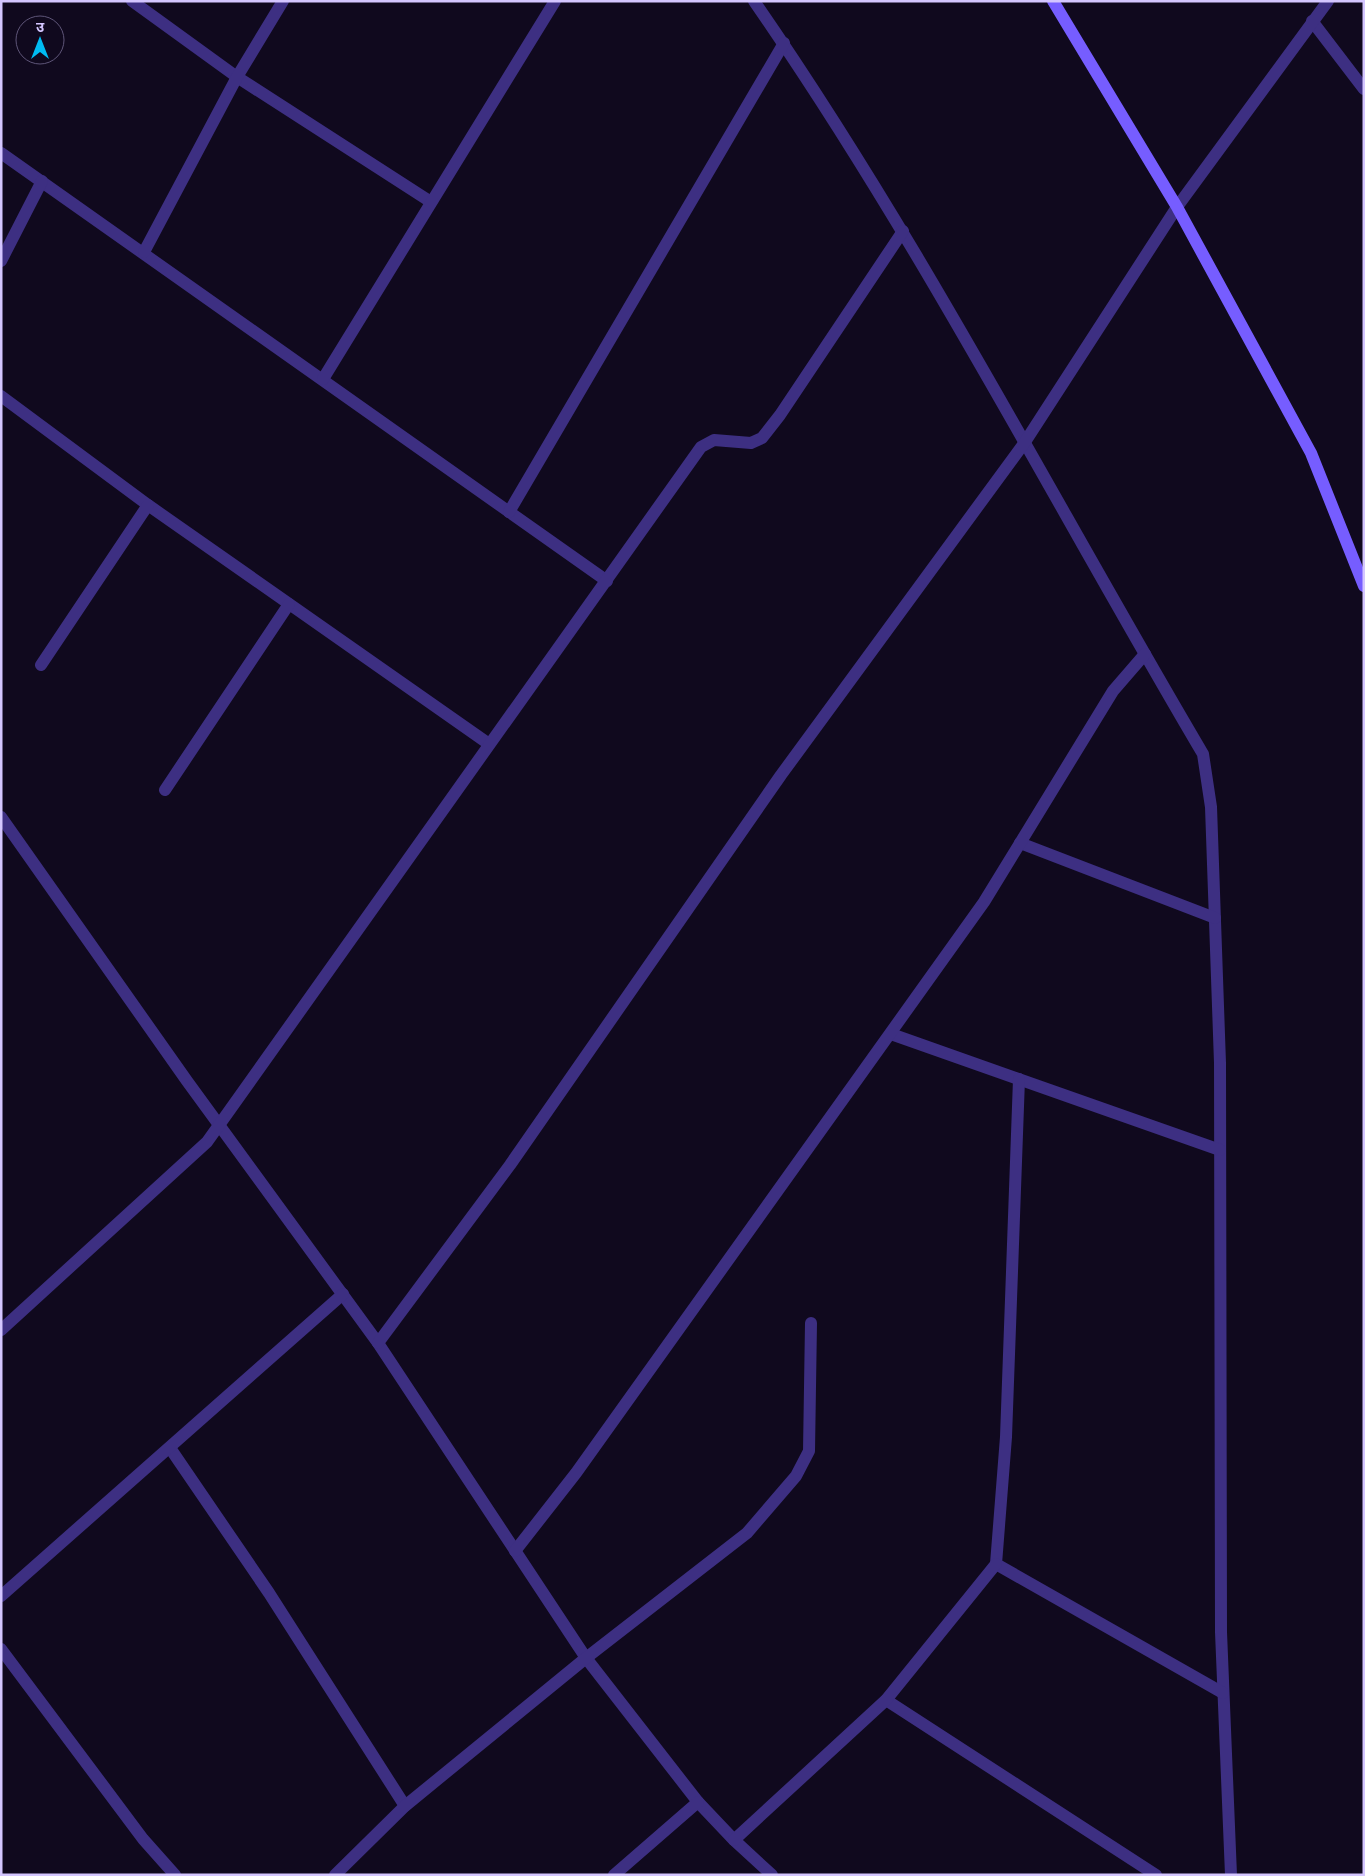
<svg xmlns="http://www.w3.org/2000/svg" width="1365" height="1876" font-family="Barlow,'Noto Sans Devanagari',sans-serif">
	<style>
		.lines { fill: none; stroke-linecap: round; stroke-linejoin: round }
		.street { stroke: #3d2f82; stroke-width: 12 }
		.secondary { stroke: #765dff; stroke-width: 12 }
	</style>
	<rect width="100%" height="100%" fill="#10091e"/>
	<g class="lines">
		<g class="street">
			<polyline points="132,1 237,77 431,202"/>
			<path d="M754,1C921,242 1054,502 1203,754L1211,807L1220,1063L1221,1632L1231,1875"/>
			<polyline points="1312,21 1364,89"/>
			<polyline points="1,153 607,581"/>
			<polyline points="144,252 237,77 283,1"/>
			<polyline points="1,261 42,181"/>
			<polyline points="323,379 555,1"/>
			<polyline points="1,396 148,505 489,744"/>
			<polyline points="509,512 784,43"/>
			<polyline points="41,665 148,505"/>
			<polyline points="165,790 289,604"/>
			<polyline points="1,817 187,1081 378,1343 586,1658 698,1802 734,1840 772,1875"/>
			<polyline points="1020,843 1215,918"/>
			<polyline points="891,1034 1220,1150"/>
			<polyline points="1019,1079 1006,1437 996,1564 1223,1693"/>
			<polyline points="1,1330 207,1142 701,447 714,440 751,443 762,438 780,415 903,231"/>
			<polyline points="378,1343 510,1165 781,775 1025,442 1177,207 1328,1"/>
			<polyline points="170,1448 269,1593 405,1806"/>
			<polyline points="515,1551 576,1473 984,902 1113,691 1145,654"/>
			<polyline points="1,1596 343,1294"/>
			<polyline points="1,1649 143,1839 175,1875"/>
			<polyline points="886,1700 1156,1875"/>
			<polyline points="734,1840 886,1700 996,1564"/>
			<polyline points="335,1875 405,1806 586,1658 747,1533 796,1476 809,1451 811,1323"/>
			<polyline points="614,1875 698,1802"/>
		</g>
		<polyline class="secondary" points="1053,1 1177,207 1311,453 1364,586"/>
	</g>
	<rect width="1365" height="1876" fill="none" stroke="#d4c6ff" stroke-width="5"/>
	<g transform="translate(40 40)"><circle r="24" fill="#10091e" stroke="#5e5578"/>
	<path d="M0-4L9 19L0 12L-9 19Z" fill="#00bbf1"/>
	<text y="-8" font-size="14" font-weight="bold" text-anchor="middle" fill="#d4c6ff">उ</text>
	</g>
</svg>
